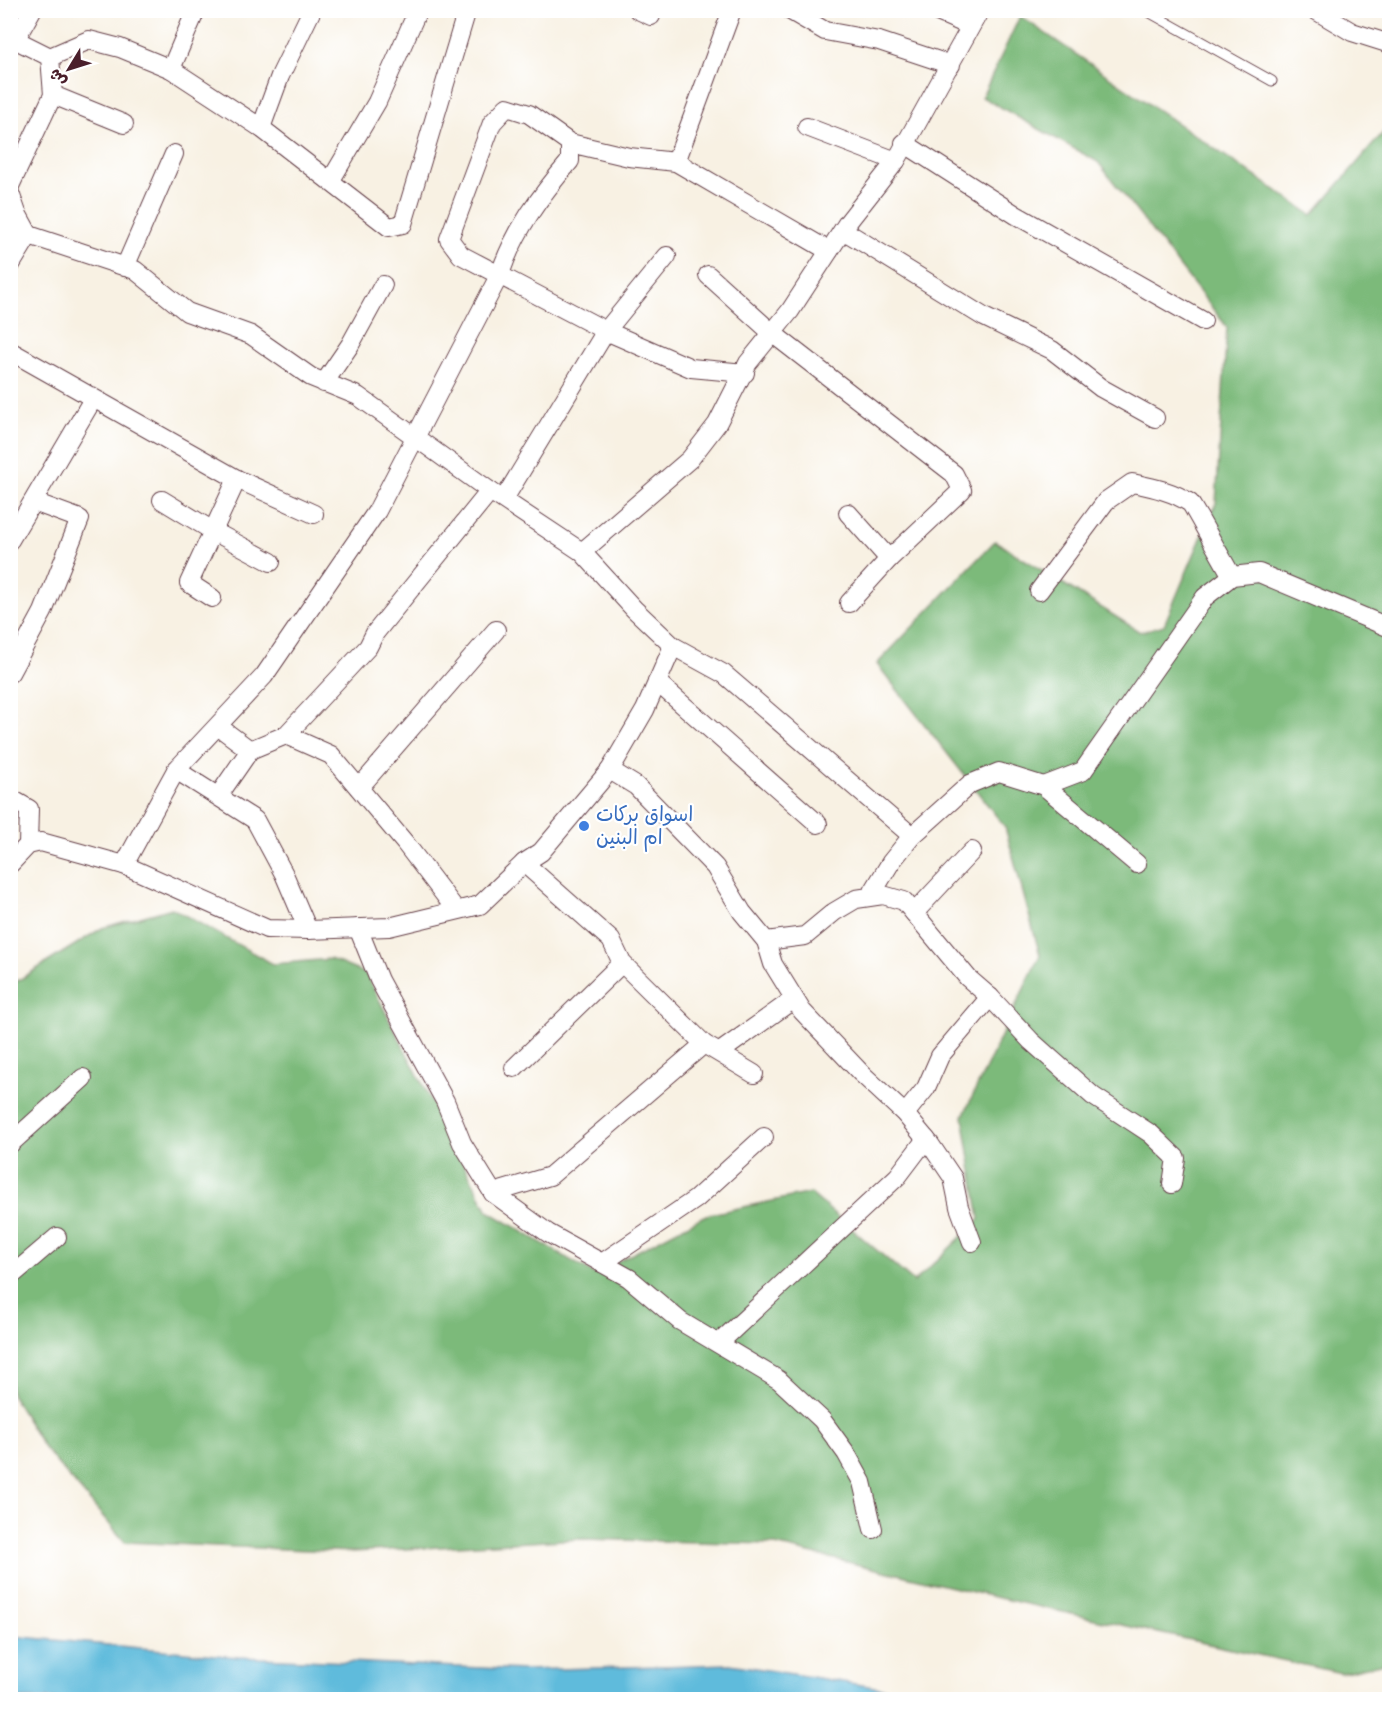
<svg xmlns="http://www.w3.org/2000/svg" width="1400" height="1710" font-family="Mynerve,'Playpen Sans Arabic',sans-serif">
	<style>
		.forest { fill: #7cba7a; stroke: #636c52; stroke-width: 1.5 }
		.water { fill: #5ebbdc; stroke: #546d84; stroke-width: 1.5 }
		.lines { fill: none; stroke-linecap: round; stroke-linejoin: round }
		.service-casing { stroke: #643e47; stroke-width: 11 }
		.minor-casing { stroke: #643e47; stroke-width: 20 }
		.service { stroke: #fff; stroke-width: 9 }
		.minor { stroke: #fff; stroke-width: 18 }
		.shop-dot { fill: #3f7fe0; stroke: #fff; stroke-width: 2 }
		.labels { text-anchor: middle; stroke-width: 4.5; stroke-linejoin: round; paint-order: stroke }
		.shop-label { font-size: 20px; fill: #366cbe; stroke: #fff; text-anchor: start }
	</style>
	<rect width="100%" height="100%" fill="#fff"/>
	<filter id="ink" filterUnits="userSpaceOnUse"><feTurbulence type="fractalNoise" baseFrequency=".0167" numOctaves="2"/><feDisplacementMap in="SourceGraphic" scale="12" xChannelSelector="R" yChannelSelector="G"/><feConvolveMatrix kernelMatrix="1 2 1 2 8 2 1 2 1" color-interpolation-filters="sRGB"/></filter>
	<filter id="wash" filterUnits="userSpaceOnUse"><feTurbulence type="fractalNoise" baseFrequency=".008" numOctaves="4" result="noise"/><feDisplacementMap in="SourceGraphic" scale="24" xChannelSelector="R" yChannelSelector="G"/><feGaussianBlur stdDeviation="1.35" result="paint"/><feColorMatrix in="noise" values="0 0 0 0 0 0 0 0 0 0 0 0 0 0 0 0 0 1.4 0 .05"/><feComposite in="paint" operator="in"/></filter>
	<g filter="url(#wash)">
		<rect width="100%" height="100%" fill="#f8f1e3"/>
		<polygon class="forest" points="1020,16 1312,215 1389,126 1389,1662 1341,1673 994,1597 771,1544 581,1539 353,1552 125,1542 44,1448 11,1394 11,985 102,928 172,908 273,964 330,959 366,974 488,1211 594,1274 706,1215 810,1193 914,1282 980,1219 963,1116 1040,955 1005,827 877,664 995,541 1140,632 1164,625 1216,503 1227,327 1098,162 982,97"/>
		<polygon class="water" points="11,1636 238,1657 525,1670 730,1664 950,1699 11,1699"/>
	</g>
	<g filter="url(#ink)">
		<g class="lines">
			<g class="service-casing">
				<polyline id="service" points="1145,10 1272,81"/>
			</g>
			<g class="minor-casing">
				<g id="minor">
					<polyline points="638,10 651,16"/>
					<polyline points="789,10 825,31 879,41 951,65"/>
					<polyline points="933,10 970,26"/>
					<polyline points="1315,10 1352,32 1390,44"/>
					<polyline points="10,37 50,57 53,95 10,186"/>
					<polyline points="15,40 32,10"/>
					<polyline points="50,57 89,40 120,48 171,69 261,128 389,227 403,224 467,10"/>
					<polyline points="171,69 196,10"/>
					<polyline points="53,95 124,124"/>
					<polyline points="807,127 896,161"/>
					<polyline points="261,128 280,76 312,10"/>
					<polyline points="570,143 629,157 676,162 829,251"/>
					<polyline points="904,143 1016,215 1203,321"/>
					<polyline points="676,162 732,10"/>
					<polyline points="331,180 377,102 418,10"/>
					<polyline points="10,193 17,213 29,235 10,266"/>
					<polyline points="843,230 984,317 1052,350 1101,388 1155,418"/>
					<polyline points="29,235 135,270 187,312 251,335 311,377 358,396 490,491 582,552 690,459 717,424 748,363 790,311 848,222 896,161 980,10"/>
					<polyline points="125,267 174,154"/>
					<polyline points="708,275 772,333 954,474 962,490 889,559 848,513"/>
					<polyline points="10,351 237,479 314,514"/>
					<polyline points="324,383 350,345 383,285"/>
					<polyline points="504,499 606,331 667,256"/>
					<polyline points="162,500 213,531 271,562"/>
					<polyline points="10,540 93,399"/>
					<polyline points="582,552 634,609 673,646 724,674 912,836"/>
					<path d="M1039,591L1106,501L1132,483C1151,487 1173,491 1190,503C1193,506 1225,565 1232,576"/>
					<polyline points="212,598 189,583 237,479"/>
					<polyline points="849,603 889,559"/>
					<polyline points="10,673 43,612 80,519 34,502"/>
					<polyline points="657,682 818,824"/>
					<polyline points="219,727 250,750"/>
					<polyline points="286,735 331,755 405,843 456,910"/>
					<polyline points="176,770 255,820 284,874 308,930"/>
					<polyline points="610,770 636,786 715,867 742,912 766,941 773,964 802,1011 861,1073 905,1114 930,1144 953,1178 959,1207 972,1242"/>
					<polyline points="1044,786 1083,771 1205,597 1232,576 1259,573 1390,628"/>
					<polyline points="359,788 496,630"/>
					<polyline points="219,795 250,750 286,735 368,647 375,633 490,491"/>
					<polyline points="10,798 29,809 28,845"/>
					<polyline points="524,863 611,940 622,963 704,1044 754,1074"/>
					<polyline points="10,864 28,845 41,842 124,865 267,929 308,930 389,927 480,905 524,863 541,852 610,770 645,710 673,646"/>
					<path d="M124,865L176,770L264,676L377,511L500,274C515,230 540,196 570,161V143L529,114L507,107L492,123L449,239L461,255L606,331L691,368L745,373"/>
					<polyline points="871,895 891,862 912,836 970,784 999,772 1044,786 1137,864"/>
					<polyline points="914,913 972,851"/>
					<polyline points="358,928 379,980 445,1101 462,1143 493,1193 548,1233 629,1278 680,1321 779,1380 822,1420 846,1453 862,1482 873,1529"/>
					<polyline points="766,941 805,936 834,912 856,899 883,895 904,901 968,978 990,997 1031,1041 1093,1096 1151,1134 1176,1158 1172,1184"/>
					<polyline points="720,1052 794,999"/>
					<polyline points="514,1068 622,963"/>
					<polyline points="905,1114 926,1088 940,1056 990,997"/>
					<polyline points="10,1144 83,1078"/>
					<polyline points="493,1193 550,1176 704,1044"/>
					<polyline points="602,1263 696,1199 764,1137"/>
					<polyline points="10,1277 57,1237"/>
					<polyline points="719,1343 898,1176 926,1139"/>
				</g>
			</g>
			<use href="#service" class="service"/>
			<use href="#minor" class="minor"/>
		</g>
	</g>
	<circle class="shop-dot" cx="584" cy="826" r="6"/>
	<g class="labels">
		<g class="shop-label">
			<text x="596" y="821">اسواق بركات<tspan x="596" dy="23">ام البنين</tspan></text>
		</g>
	</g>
	<rect width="1400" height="1710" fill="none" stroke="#fff" stroke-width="36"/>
	<g transform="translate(69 69) rotate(232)" stroke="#ffffff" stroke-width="4.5" paint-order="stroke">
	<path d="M0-4.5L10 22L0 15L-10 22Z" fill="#4a1f2b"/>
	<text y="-9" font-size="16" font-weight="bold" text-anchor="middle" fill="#4a1f2b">ش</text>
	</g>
</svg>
